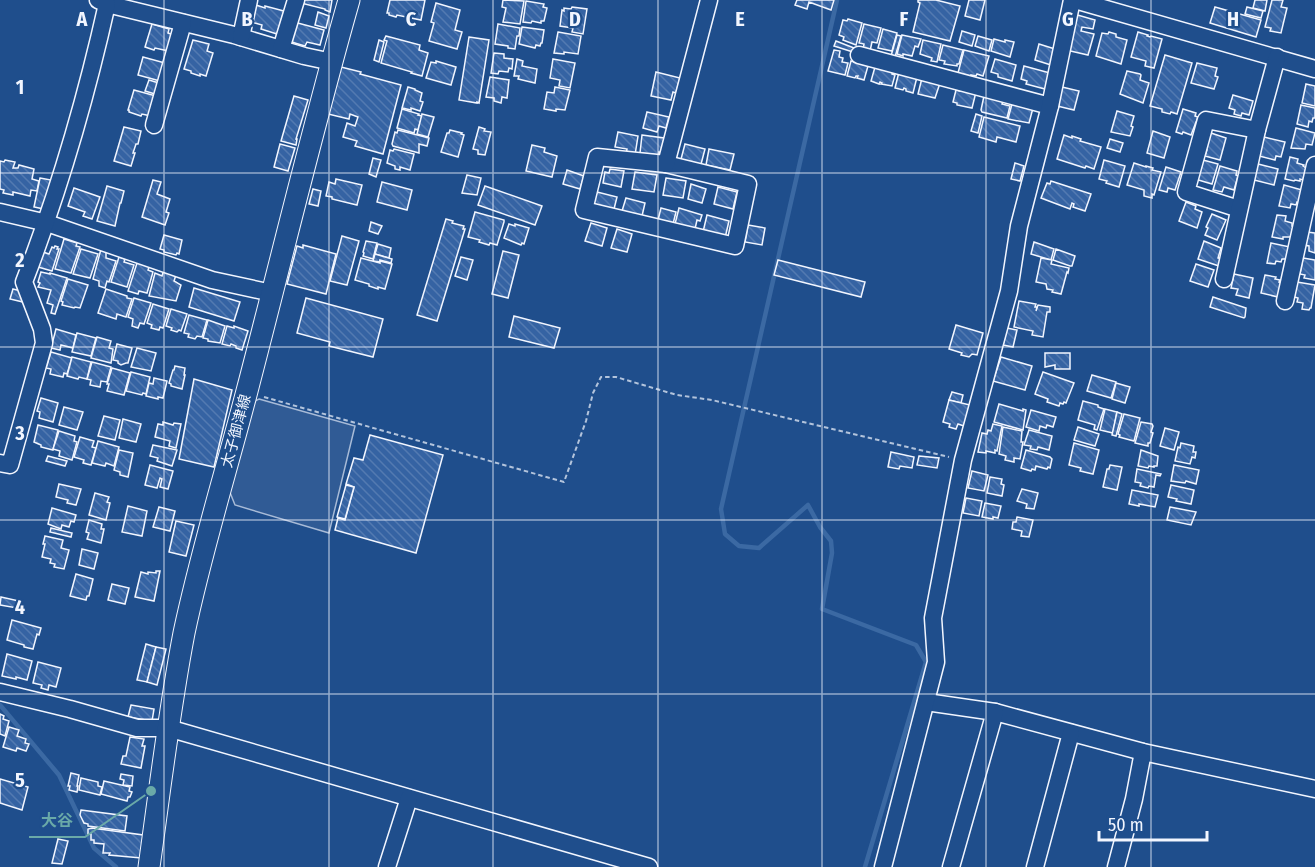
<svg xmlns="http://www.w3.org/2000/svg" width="1315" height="867" font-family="'Fira Sans Condensed','Noto Sans JP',sans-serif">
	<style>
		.parking { fill: #305b95; stroke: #a8bbd7; stroke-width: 1.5 }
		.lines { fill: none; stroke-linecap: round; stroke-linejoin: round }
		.stream { stroke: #3b69a3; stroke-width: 4.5 }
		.building { fill: url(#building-back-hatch); stroke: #f2f6ff; stroke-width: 1.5 }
		.minor-casing { stroke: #f2f6ff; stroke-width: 19 }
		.major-casing { stroke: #f2f6ff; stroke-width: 23 }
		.path { stroke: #b3c4dc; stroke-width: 2; stroke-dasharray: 4.5 3; stroke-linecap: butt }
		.minor { stroke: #1f4e8c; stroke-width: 16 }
		.major { stroke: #1f4e8c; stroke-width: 21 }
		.grid { fill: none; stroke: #f2f6ff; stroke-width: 1.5; stroke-opacity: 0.55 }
		.labels { text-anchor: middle; stroke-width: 4.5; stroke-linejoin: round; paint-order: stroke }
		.street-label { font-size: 15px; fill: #f2f6ff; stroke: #1f4e8c }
		.grid-label { font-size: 20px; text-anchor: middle; font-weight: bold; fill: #f2f6ff; stroke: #1f4e8c; stroke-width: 4.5; stroke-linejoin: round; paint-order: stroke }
		.leader { fill: none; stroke: #6aa9a8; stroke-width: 2 }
		.callout-dot { fill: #6aa9a8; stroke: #1f4e8c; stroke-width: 2 }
		.callout-label { font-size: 16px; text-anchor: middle; font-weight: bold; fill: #6aa9a8; stroke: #1f4e8c; stroke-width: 4.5; stroke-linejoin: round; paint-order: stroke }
	</style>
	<defs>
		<pattern id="building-back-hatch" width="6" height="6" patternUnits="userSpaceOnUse" patternTransform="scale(1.5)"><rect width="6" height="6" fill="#3563a3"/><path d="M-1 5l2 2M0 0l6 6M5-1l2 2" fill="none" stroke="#537ab1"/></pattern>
	</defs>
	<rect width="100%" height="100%" fill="#1f4e8c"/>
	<polygon class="parking" points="259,399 355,426 329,533 235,505 229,490 253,402"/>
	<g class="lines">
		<g class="stream">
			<polyline points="837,0 721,509 725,534 739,546 759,548 808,505 820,527 831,541 832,553 822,609 916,645 926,662 865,867"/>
			<polyline points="0,705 59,775 94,848 116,867"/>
		</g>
	</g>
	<g class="building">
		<polygon points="302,0 332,0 330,12 325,10 325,9 301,3"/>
		<polygon points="390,0 425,0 421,20 397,15 396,17 389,15 389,13 387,13"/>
		<polygon points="503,0 524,1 520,24 503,22 506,8 502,7"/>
		<polygon points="797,0 834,0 831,10 809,2 807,9 795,5"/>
		<polygon points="918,0 936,0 960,6 950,41 913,32 920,3 918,2"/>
		<polygon points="969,0 985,0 980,20 965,16"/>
		<polygon points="1255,0 1267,0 1265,11 1253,8"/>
		<polygon points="1272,0 1283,0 1281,7 1287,8 1281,33 1270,31 1271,28 1265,27"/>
		<polygon points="526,1 544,4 543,7 547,8 544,21 541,21 541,23 532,21 531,23 523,22"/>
		<polygon points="436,3 460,10 455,30 462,32 457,49 429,41 434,23 431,22"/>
		<polygon points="256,5 265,8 265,6 284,11 277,34 261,29 262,25 251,22"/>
		<polygon points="572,7 587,9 583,34 572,32 573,28 560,26 562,10 564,11 564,8 571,9"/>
		<polygon points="1215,7 1261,20 1256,37 1210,23"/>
		<polygon points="1247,7 1263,11 1261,18 1245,14"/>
		<polygon points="318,12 329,16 326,28 315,25"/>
		<polygon points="1074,14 1095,20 1093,29 1082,27 1081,31 1094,34 1088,55 1066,50"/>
		<polygon points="848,19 862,23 856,45 843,40 844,37 839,35 843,20 847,21"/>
		<polygon points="294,22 324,30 320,45 307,42 305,46 288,41"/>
		<polygon points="152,24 169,29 168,33 174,35 169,51 155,48 154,50 145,47"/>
		<polygon points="498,24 520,28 519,36 517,36 515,49 508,48 508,46 495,44"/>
		<polygon points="864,24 881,28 877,43 872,42 870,51 863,49 864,44 859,43"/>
		<polygon points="522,27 544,30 542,43 541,43 540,46 536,45 535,48 519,44"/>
		<polygon points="883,29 897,33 892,51 878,48"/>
		<polygon points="962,31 975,35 972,46 959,42"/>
		<polygon points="558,32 581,36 578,54 564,52 564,54 554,53"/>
		<polygon points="1109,32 1116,34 1116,37 1127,40 1121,64 1096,56 1102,33 1108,34"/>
		<polygon points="1138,32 1148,35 1147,36 1150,37 1151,36 1162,39 1154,68 1145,66 1146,61 1131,57"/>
		<polygon points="897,35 901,36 895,57 891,56"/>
		<polygon points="902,35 921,39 918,47 915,46 912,56 903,54 903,56 897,54"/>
		<polygon points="386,36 420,45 419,50 428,53 422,76 411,73 412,72 381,63 387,41 384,40"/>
		<polygon points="978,36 992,40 989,51 975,46"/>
		<polygon points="469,37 489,40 479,103 477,102 477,103 459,100"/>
		<polygon points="994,39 1005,42 1005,40 1014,42 1010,57 991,51"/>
		<polygon points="193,40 209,44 207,51 213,53 206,76 200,74 200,76 191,73 191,71 184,69"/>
		<polygon points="379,40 384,42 379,62 374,60"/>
		<polygon points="923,40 941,44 937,62 931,61 932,58 920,54"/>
		<polygon points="836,41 854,48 853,52 834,46"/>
		<polygon points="1039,44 1055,49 1051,65 1035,60"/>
		<polygon points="943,45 963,50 959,64 957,64 957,66 944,64 945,61 939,60"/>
		<polygon points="834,50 840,51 839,57 843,58 842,62 848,63 845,75 828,71"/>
		<polygon points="964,50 989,56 983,76 977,74 976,76 971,75 971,77 958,73"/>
		<polygon points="494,53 504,54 504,58 513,59 512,69 509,68 508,72 499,71 498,74 491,73"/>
		<polygon points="1165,55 1192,63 1177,114 1171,112 1170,114 1162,112 1162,109 1150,106"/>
		<polygon points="143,57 165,63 160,81 138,75"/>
		<polygon points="517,59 523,61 522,66 537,69 535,83 518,79 519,76 514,76"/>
		<polygon points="553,59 575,63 570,88 559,86 560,80 550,78"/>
		<polygon points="995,59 1016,65 1012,81 998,77 998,74 991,72"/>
		<polygon points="436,61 456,67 451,85 426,78 431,62 436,63"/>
		<polygon points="851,61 868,66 864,80 857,78 858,76 856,76 855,78 847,76"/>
		<polygon points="1197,63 1217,68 1215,76 1218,77 1214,89 1191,83"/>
		<polygon points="1024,66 1050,73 1045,89 1026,84 1027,81 1021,79"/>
		<polygon points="341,67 361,72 360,74 401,85 383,154 355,146 357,141 343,137 347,123 355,126 358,117 350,114 349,119 328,114"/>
		<polygon points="875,67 893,71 892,74 895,75 892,86 881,84 882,83 880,82 879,84 871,81"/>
		<polygon points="1127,71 1140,74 1141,75 1140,80 1149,83 1143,103 1120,94"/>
		<polygon points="656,72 680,78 676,93 673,92 671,100 651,96"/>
		<polygon points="899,72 917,77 913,93 906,91 906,89 904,88 903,90 895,88"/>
		<polygon points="490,77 509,80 507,98 502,97 501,103 494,101 494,98 486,97"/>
		<polygon points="922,78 940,83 935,98 918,94"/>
		<polygon points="149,80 159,83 155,94 145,91"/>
		<polygon points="1306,84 1315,86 1315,106 1302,103"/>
		<polygon points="408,87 415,89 415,90 422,93 420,101 423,102 420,111 411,108 411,110 402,108"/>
		<polygon points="555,87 570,90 565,110 556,109 556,111 544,109 547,92 554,93"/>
		<polygon points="1062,87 1079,91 1074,110 1057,106"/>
		<polygon points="961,88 976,92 972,108 957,105 957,103 953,102 956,90 960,91"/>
		<polygon points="134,90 156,96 151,116 142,114 141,116 129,112 129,110 128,110"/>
		<polygon points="1233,95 1253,101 1249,115 1242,113 1241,116 1234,114 1235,110 1229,108"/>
		<polygon points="294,96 308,100 296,139 297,139 296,145 281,141"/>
		<polygon points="984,96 1003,101 1002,104 1010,106 1007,118 982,112 981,110"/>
		<polygon points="1014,103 1033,108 1029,123 1008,119 1012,104 1013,105"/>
		<polygon points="1301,105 1315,108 1315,118 1313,118 1312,122 1309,121 1308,127 1297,124"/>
		<polygon points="402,109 419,114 418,115 422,116 418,130 415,129 414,133 397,128"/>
		<polygon points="1183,109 1196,113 1195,116 1198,117 1191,135 1183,132 1182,134 1176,132"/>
		<polygon points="1117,111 1134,116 1131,126 1133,127 1130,136 1111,132"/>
		<polygon points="647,112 669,117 666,128 659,126 657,132 643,128"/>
		<polygon points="422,114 434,117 428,137 417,134"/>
		<polygon points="976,114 982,116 978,133 971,131"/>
		<polygon points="984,117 1020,126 1016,142 997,137 996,142 979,137"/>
		<polygon points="124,127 141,131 138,144 136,144 133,153 135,153 131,166 114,161"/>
		<polygon points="479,127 485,129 484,131 491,132 485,155 478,154 478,150 473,149"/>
		<polygon points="1296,128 1315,133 1312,145 1306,144 1305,149 1291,148"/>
		<polygon points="398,130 429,138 427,146 419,144 419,153 393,146 392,144 395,132 397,133"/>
		<polygon points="450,130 462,133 461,134 464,135 458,157 441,152 447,133 449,133"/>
		<polygon points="1153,131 1170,137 1164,158 1147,153"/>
		<polygon points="618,132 638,136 635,155 626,153 627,149 615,147"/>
		<polygon points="1211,133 1226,138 1220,160 1205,156 1207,150 1203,148 1206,138 1209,139"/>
		<polygon points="642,135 664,138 662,153 659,152 659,155 640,153"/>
		<polygon points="1064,135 1072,138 1072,136 1081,139 1080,141 1101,147 1094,169 1086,166 1085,168 1057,159"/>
		<polygon points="1264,137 1285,142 1281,157 1276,156 1275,160 1259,156"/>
		<polygon points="1110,139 1123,143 1120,152 1107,148"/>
		<polygon points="280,144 295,148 288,171 274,167"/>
		<polygon points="685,144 705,149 700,168 680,163"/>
		<polygon points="532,145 545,148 544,152 557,156 552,177 526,171"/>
		<polygon points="394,149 414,154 410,170 400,167 400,170 395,169 395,166 387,163 390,150 393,151"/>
		<polygon points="709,149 734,154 730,170 706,165"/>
		<polygon points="1290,157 1298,159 1297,163 1304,165 1303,166 1306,168 1303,180 1300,179 1300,181 1295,180 1294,181 1285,179"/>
		<polygon points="373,158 381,160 376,177 369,174"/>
		<polygon points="5,160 15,162 13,168 18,168 19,165 34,169 32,179 39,181 37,191 31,190 30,196 13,192 13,195 3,193 4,190 0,189 0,161 4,162"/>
		<polygon points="1104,160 1125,166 1119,187 1106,183 1107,181 1099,179"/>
		<polygon points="1203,160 1218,164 1212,184 1195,179"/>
		<polygon points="1015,163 1024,166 1020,181 1011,179"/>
		<polygon points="1134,163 1146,167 1146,166 1153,168 1152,170 1161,172 1154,195 1152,194 1152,198 1144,196 1144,190 1127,185"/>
		<polygon points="1258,164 1278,169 1274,185 1254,180"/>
		<polygon points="1220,166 1237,171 1236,175 1238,176 1234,190 1224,187 1222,192 1213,190"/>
		<polygon points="1166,167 1181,172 1175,190 1168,188 1167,192 1159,190"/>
		<polygon points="610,169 624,171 621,187 603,183 605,172 609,173"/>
		<polygon points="567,170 584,176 580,189 563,184"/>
		<polygon points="635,172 657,175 654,192 632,189"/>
		<polygon points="467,175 481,178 477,195 462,193"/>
		<polygon points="40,178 51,180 44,209 34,207"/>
		<polygon points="666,178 686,181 683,198 663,195"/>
		<polygon points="336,179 362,185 357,205 332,199 332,197 326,196 329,182 335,184"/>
		<polygon points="153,180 161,182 157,194 170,199 166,212 169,213 165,225 142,217"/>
		<polygon points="1051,181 1091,194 1085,211 1073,207 1074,204 1072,203 1070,209 1041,198 1047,183 1050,184"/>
		<polygon points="382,182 412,190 407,210 377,202"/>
		<polygon points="691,184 706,189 702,203 688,199"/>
		<polygon points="1284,185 1302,190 1299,203 1297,202 1296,205 1291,204 1290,208 1279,206"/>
		<polygon points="107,186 124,191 121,203 120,203 115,226 97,221"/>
		<polygon points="485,186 542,206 535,225 478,205"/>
		<polygon points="718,187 737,192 733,209 714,204"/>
		<polygon points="74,188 100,197 92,219 83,216 85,212 68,206"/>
		<polygon points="313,189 321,191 318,206 309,204"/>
		<polygon points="597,192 617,197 614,209 593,204"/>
		<polygon points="626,198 645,203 642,216 622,211"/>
		<polygon points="1186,202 1196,206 1195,209 1202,212 1197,228 1179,221"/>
		<polygon points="661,208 676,212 673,224 658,220"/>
		<polygon points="679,208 702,215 700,221 697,220 695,229 675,224"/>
		<polygon points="475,212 504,220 504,222 497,245 490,243 489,245 479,242 480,240 468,237"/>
		<polygon points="1212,214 1226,220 1217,240 1205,235 1208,228 1206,227"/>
		<polygon points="707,215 729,221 725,238 703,232"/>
		<polygon points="1277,215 1286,216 1285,221 1292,223 1292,226 1294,226 1292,237 1283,237 1283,239 1272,237"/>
		<polygon points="446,219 453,221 452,223 464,226 463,229 465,229 437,321 417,315"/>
		<polygon points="371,222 382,226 378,234 369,231"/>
		<polygon points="591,223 607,228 602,246 585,241"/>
		<polygon points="509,224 515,226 515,224 529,228 524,244 522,243 521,245 504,238"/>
		<polygon points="748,225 765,228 762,245 745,242"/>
		<polygon points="617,229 632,234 627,252 611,248"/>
		<polygon points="1307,232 1315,233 1315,253 1309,251 1309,246 1303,245"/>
		<polygon points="164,235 182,240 179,254 177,253 176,255 164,252 164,250 160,249"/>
		<polygon points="342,236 359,241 347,285 330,281"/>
		<polygon points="64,239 77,243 76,246 80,247 71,273 55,269"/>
		<polygon points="366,241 377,243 373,259 363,256 364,253 363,252"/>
		<polygon points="1204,241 1221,248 1218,258 1222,259 1219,266 1198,259"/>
		<polygon points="1034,242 1054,249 1051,260 1031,254"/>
		<polygon points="1271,243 1290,247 1287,259 1282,259 1281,262 1276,261 1275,264 1267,263"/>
		<polygon points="378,244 391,248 389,258 375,254"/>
		<polygon points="303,245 336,254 326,294 287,284 297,246 303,248"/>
		<polygon points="55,246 58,247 57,249 59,249 52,271 38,267 43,252 49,254 52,247 54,248"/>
		<polygon points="81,249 98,254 90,278 73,274"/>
		<polygon points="101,249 106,251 106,258 116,261 109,282 107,281 105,288 99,286 99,281 93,279"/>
		<polygon points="1056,249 1075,256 1072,266 1070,266 1053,260"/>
		<polygon points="503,251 519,255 508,298 492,294"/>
		<polygon points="375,254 392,259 391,263 380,260 380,262 373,261"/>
		<polygon points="119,257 125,259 124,262 134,265 127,287 111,282"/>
		<polygon points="461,257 473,260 467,280 455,276"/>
		<polygon points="361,258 380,263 380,261 392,264 385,289 378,287 378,289 369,286 369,284 355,280"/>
		<polygon points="1041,258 1052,260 1051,264 1069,268 1068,273 1067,272 1061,294 1052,292 1053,290 1047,289 1046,284 1036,282"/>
		<polygon points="1303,258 1315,260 1315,280 1304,278 1305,275 1300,274"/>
		<polygon points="138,260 150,264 148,270 153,272 147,293 139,291 138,294 128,291"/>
		<polygon points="778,260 865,282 861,297 774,275"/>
		<polygon points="1196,264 1214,270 1208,287 1190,281"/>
		<polygon points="164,269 176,275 174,281 181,285 176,301 149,296 155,273 162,276"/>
		<polygon points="41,272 50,274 50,273 67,278 55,314 51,313 53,305 47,303 51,290 38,287 40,283 38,282"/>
		<polygon points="1234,274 1253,278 1249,298 1236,295 1238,289 1231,288"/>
		<polygon points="1265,275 1276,277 1275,279 1280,280 1279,282 1282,283 1278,297 1261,293"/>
		<polygon points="68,279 88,285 80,308 75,307 74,308 62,305 63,302 61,301"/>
		<polygon points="1297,282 1315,285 1311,308 1310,308 1309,310 1302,309 1303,303 1297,302 1298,298 1294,297"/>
		<polygon points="194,288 240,302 234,321 189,307"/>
		<polygon points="13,289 25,292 23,302 10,299"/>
		<polygon points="106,289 127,296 127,298 132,299 126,317 117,314 116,319 98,313"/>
		<polygon points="1213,297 1246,308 1245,317 1244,318 1210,307"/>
		<polygon points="134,298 151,303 144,324 140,323 138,328 132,326 133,319 128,317"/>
		<polygon points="306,298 383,319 373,357 329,346 330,342 297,333"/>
		<polygon points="1019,301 1036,304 1035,307 1037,307 1036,311 1038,305 1050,307 1050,312 1047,312 1043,337 1032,335 1033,331 1014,327"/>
		<polygon points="153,304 169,309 163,328 160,327 159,330 151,328 152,325 147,323"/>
		<polygon points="171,309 187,314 181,331 179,330 177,332 171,330 172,328 166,326"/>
		<polygon points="189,315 207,320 202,337 197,336 195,339 188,337 189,334 184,333"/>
		<polygon points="514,316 560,328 554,348 509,337"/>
		<polygon points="208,320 225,326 220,343 208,341 208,339 203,338"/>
		<polygon points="956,325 983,333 977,355 972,354 969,357 961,355 962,353 949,349"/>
		<polygon points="227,326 234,328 234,326 248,331 242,350 236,348 236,346 231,344 230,346 222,344"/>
		<polygon points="1007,328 1017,330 1013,347 1003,345"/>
		<polygon points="56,329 76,335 73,348 61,345 60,350 51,348"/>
		<polygon points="77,333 96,338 91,356 72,352"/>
		<polygon points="97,337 111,341 109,348 113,349 111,363 91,358"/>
		<polygon points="117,344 132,348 128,363 126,363 121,365 118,363 118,361 113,360"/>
		<polygon points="137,348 156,353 151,371 131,367"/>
		<polygon points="51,352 72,358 67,374 64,373 63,377 50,374 51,369 46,368"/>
		<polygon points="1045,353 1070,353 1070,369 1055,369 1055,365 1045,367"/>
		<polygon points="72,357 91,362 87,379 79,377 78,379 67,376"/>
		<polygon points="1001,357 1032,366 1025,390 993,381"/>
		<polygon points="92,362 111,367 107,382 101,381 100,387 90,385 91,380 87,379"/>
		<polygon points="175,366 185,368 184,375 185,375 182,389 171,386 171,384 169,383 173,370 174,370"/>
		<polygon points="112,368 130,373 124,395 107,391 109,384 107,384"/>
		<polygon points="131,372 150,377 146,394 143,393 142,395 126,391"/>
		<polygon points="1043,372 1074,383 1066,403 1064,402 1063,404 1060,403 1059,406 1047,402 1048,399 1035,394"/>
		<polygon points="1092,375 1116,382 1111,398 1087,391"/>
		<polygon points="154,378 167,381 163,398 158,397 158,399 146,396 149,383 153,384"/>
		<polygon points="194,379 232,390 214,467 179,459"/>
		<polygon points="1116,383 1130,387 1125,403 1112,399"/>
		<polygon points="952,392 963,395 961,403 949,400"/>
		<polygon points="41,398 58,403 53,422 39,418 40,412 37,411"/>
		<polygon points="949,400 970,405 964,426 958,424 956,429 949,427 950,424 943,422"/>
		<polygon points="1083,401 1098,405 1098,407 1104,409 1097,430 1094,429 1095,425 1078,420"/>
		<polygon points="999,404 1023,411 1023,409 1026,410 1023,430 994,422"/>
		<polygon points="64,407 83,412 77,430 59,425"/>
		<polygon points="1105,409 1117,412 1113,433 1100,430"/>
		<polygon points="1031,410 1056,417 1053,427 1047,425 1046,428 1040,426 1039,431 1026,427"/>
		<polygon points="1117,412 1122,414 1116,436 1112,435"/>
		<polygon points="1124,414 1140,418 1134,441 1119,437 1120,435 1118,434"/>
		<polygon points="104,416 120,420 115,440 98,436"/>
		<polygon points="123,419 141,424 136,442 119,438"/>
		<polygon points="163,422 173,425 174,423 181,424 176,448 169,446 170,441 155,437 158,424 163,425"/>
		<polygon points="1141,422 1152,424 1153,426 1151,432 1153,433 1150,443 1148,443 1148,446 1135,443"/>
		<polygon points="993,424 1002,426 997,451 995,450 995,453 986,451 986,453 978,452 982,433 987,434 988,430 991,431"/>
		<polygon points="38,425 58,430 53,450 41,447 41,445 34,442"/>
		<polygon points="1003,427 1022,431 1021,442 1023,442 1020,459 1014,458 1014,462 1005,460 1006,456 999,454"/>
		<polygon points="1078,427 1099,434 1095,446 1074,440"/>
		<polygon points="1165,428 1179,432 1174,450 1160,446"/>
		<polygon points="1029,430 1052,436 1049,450 1038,447 1037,450 1030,449 1031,446 1024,445"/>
		<polygon points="59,431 75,436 74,441 77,442 72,460 59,456 60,451 53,449"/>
		<polygon points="370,435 443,455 416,553 335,530 338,518 345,520 354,487 346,484 354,458 363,460"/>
		<polygon points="80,437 94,441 92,447 96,448 91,465 83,463 84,460 74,457"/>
		<polygon points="98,441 119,447 114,466 106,463 105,466 92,463"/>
		<polygon points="1074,443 1099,450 1093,474 1080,471 1081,468 1069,465"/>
		<polygon points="1181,443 1194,446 1193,452 1196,452 1195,458 1192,457 1190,464 1175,461 1178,447 1180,448"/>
		<polygon points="153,445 177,450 172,466 157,461 158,458 150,456"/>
		<polygon points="119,450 133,453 128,477 120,475 120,472 114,470"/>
		<polygon points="1026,450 1050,457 1052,459 1050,468 1048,467 1047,469 1036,466 1035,470 1032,469 1031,471 1021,468"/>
		<polygon points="1141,450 1158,456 1157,466 1154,466 1154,467 1149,466 1148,468 1138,466"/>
		<polygon points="891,452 914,457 912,468 900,466 899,469 888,467"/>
		<polygon points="48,456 67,461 65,466 46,461"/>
		<polygon points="919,456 939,458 937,468 917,465"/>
		<polygon points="150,465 173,471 168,489 160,487 162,479 160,478 157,488 145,485"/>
		<polygon points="1110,465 1122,467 1117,490 1103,487 1107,469 1109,469"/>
		<polygon points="1174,465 1199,470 1196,484 1186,481 1185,483 1171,481"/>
		<polygon points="1137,469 1161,474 1160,476 1156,475 1154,487 1149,486 1148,488 1140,486 1141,483 1135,482"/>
		<polygon points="972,471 988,475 984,491 968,488"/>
		<polygon points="990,477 1002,479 1001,484 1004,485 1002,496 987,493"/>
		<polygon points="59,484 81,489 76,505 67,503 68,500 56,497"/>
		<polygon points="346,485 354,487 345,519 337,517"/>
		<polygon points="1171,485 1194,490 1191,504 1176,501 1177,499 1168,497"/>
		<polygon points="1022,489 1038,493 1034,509 1026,508 1027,504 1017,501"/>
		<polygon points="1132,490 1158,495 1155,507 1139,504 1139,506 1129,504"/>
		<polygon points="95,493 109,497 107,502 110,503 106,520 89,515"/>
		<polygon points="966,498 982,501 979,516 963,513"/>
		<polygon points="985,503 1001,506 998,518 993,517 993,519 982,517"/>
		<polygon points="128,506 147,511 142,536 122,532"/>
		<polygon points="159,507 175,511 170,531 153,527"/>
		<polygon points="1170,507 1196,512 1191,525 1167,520"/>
		<polygon points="52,508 76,515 74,522 71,521 69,527 62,525 61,529 48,524"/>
		<polygon points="1017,517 1033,520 1029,537 1021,536 1022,531 1012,529 1013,522 1016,522"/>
		<polygon points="89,520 102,524 101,529 104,529 101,543 87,539 89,533 86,532"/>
		<polygon points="176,521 194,525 186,556 169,552"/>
		<polygon points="51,528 72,533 71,537 50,532"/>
		<polygon points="45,536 63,540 61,548 69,550 64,569 54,567 55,564 50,563 51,559 42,557 45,544 43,544"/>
		<polygon points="82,549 98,553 94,569 79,565"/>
		<polygon points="156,571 160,571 154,601 135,597 141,572 148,574 148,572 156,573"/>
		<polygon points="76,574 93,579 89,596 87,596 86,600 70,596"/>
		<polygon points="112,584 129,588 125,604 108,600"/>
		<polygon points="1,597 19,601 17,608 0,605"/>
		<polygon points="12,620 41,628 39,635 37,634 33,649 24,647 24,645 7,640"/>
		<polygon points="146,644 156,647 147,682 137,680"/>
		<polygon points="156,647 166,649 157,685 147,682"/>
		<polygon points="7,654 32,661 27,680 16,677 16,679 2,676"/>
		<polygon points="38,662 61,668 56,687 49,685 48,690 41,688 42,685 33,683"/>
		<polygon points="131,705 154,709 152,721 128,717"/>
		<polygon points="0,714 4,716 3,719 9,721 5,736 0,734"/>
		<polygon points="9,727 19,730 17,736 26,739 25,743 29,744 26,751 17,748 16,751 3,747"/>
		<polygon points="130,737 144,739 142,746 145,746 141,768 121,764 123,756 126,756"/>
		<polygon points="71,773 79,775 77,786 78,786 77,792 69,790 70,786 68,786"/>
		<polygon points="121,774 133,776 132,786 123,785 124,780 120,779"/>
		<polygon points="81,778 98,782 98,786 102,787 100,795 79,790"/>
		<polygon points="0,779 28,787 22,810 0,803"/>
		<polygon points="104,781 130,787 129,791 132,792 130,797 128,797 127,801 101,794"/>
		<polygon points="81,810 127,816 125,831 88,826 88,824 84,823 80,815"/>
		<polygon points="92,828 143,835 141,858 109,855 110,853 103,853 104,844 94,843 94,840 91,840 91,834 88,834 88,829"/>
		<polygon points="58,839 68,841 62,864 52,863"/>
	</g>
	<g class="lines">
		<g class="minor-casing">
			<g id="minor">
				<polyline points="98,0 107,4 234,35 304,56 332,62"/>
				<polyline points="1075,0 1315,69"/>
				<polyline points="241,37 249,0"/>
				<polyline points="281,49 296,0"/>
				<polyline points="859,55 1050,106"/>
				<polyline points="154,125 183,23"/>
				<polygon points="597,157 666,164 748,184 735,246 584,210"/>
				<polyline points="666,164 709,0"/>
				<polyline points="1239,209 1186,192 1206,120 1257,130"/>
				<polyline points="0,212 47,223 212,280 272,293"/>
				<polyline points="1224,279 1257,130 1277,57"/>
				<polyline points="1285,301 1315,165"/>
				<path d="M0,463L10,465L44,343L42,329L24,282C59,191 86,98 107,4"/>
				<polyline points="0,692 70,709 137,728 168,728 649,867"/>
				<polyline points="926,702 995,712 1143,752 1315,789"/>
				<polyline points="387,867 409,798"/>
				<polyline points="883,867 936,662 933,618 963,460 1009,291 1019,226 1050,106 1072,0"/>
				<polyline points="951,867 995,712"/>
				<polyline points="1035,867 1071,733"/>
				<polyline points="1116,867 1134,799 1143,752"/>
			</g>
		</g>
		<g class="major-casing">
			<path id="major" d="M149,867C160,789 169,711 184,633C201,552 226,472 247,391C281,261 312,130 349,0"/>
		</g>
		<polyline class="path" points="264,397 564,482 586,421 593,393 601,377 616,377 677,395 712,400 949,457"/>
		<use href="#minor" class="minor"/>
		<use href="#major" class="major"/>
	</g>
	<path class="grid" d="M164,0V867M329,0V867M493,0V867M658,0V867M822,0V867M986,0V867M1151,0V867M0,173H1315M0,347H1315M0,520H1315M0,694H1315"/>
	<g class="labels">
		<g class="street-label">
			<text transform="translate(236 431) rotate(-75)" y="5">太子御津線</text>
		</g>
	</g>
	<g class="grid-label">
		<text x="82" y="26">A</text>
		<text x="247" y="26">B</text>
		<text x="411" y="26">C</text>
		<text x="575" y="26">D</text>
		<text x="740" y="26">E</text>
		<text x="904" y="26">F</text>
		<text x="1068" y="26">G</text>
		<text x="1233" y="26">H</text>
		<text x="20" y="94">1</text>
		<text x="20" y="267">2</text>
		<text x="20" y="440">3</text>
		<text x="20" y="614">4</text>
		<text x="20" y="787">5</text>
	</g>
	<path class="leader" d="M151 791L85 837H29"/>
	<circle class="callout-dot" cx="151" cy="791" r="6"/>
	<g class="callout-label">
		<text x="57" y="826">大谷</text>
	</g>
	<path d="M1099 831v9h108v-9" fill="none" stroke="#f2f6ff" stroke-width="3"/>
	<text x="1108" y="831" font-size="18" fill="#f2f6ff" stroke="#1f4e8c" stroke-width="4.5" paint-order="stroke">50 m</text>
</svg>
